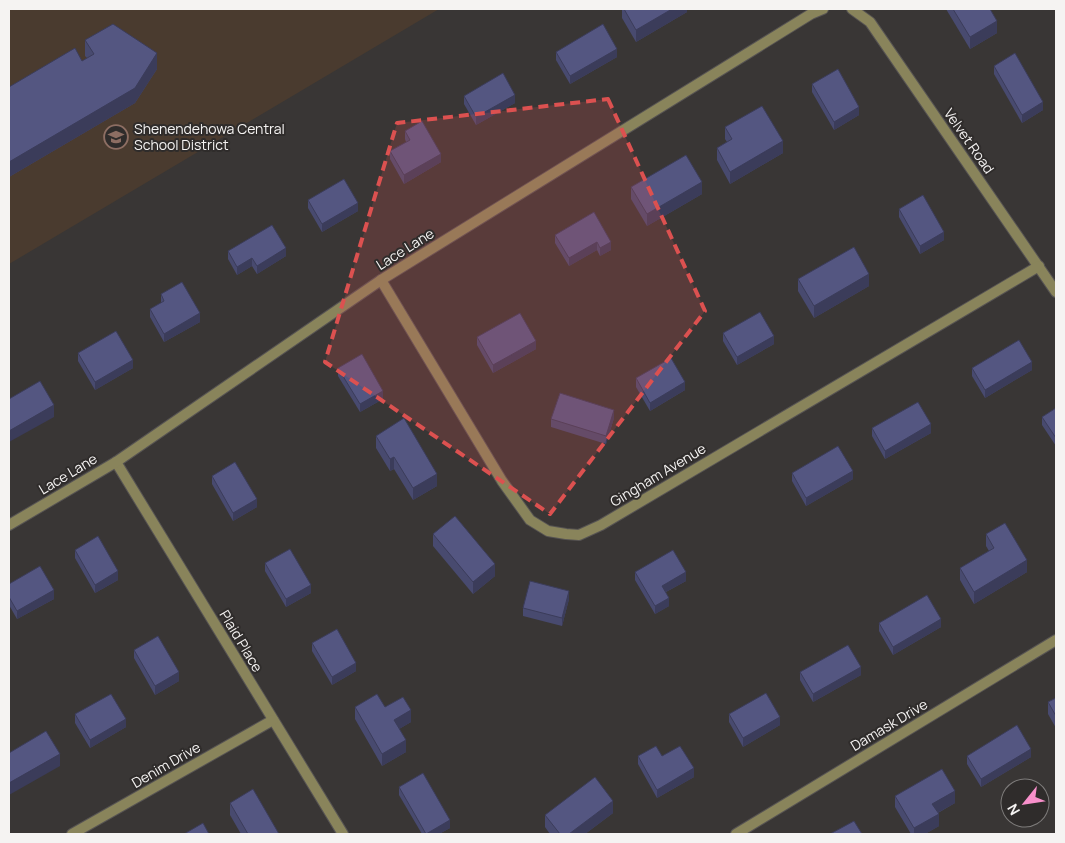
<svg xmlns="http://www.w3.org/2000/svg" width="1065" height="843" font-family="Manrope,sans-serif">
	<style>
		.education { fill: #4a3b2f }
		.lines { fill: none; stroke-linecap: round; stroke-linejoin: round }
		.minor-casing { stroke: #575453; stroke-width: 12 }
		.minor { stroke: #89845b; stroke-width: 10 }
		.wall { fill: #484a6f }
		.shaded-wall { fill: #3b3c5a }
		.building { fill: #545681; stroke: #3b3c5a }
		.marked { fill: #dc5150; fill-opacity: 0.2; stroke: #dc5150; stroke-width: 4; stroke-dasharray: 10 6; stroke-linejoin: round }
		.labels { text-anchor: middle; stroke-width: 4; stroke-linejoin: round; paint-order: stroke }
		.poi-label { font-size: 14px; fill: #f5f3f2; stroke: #2f2c2b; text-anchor: start }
		.street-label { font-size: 14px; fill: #f5f3f2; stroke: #2f2c2b }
	</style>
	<rect width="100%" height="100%" fill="#393635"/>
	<polygon class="education" points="9,9 439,9 9,264"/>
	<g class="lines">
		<g class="minor-casing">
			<g id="minor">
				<polyline points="852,9 870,22 1056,292"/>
				<polyline points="381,280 502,481 530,520 548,531 566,534 579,535 601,525 1039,266"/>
				<polyline points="116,462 343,834"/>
				<polyline points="9,525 116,462 381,280 811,14 823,9"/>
				<polyline points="72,834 273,720"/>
				<polyline points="736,834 1056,640"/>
			</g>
		</g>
		<use href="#minor" class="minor"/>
	</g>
	<g class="wall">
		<polygon points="622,9 687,9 687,12 636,42 622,18"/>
		<polygon points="946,9 990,9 997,33 970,49"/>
		<polygon points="85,40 157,69 135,103 9,177 9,87 82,61 87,58 85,56"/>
		<polygon points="556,52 617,57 570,84 556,60"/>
		<polygon points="994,66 1043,110 1022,123 994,74"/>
		<polygon points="812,84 859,115 834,130 812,92"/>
		<polygon points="464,96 515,103 476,125 464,104"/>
		<polygon points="725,127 783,153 730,184 717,160 717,148 727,142 725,139"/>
		<polygon points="405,131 441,162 404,184 390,159 390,151 406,142 405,139"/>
		<polygon points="631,187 702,194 647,226 631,199"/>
		<polygon points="308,200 358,211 322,232 308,208"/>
		<polygon points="899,209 944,240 920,254 899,217"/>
		<polygon points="594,212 611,250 600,256 597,250 569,266 555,243 555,235"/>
		<polygon points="228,251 286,256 257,274 252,266 237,275 228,259"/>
		<polygon points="798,279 869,286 814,318 798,291"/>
		<polygon points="161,294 200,322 164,342 150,317 150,309 161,303"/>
		<polygon points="723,333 774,344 737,365 723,341"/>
		<polygon points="477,337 536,349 493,373 477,345"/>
		<polygon points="78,353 133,368 95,390 78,361"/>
		<polygon points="338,368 383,399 360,412 338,376"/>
		<polygon points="972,368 1032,370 985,398 972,376"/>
		<polygon points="636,378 685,390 650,411 636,387"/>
		<polygon points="1056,408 1056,446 1042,425 1042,417"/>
		<polygon points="614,418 606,444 551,427 551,419"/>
		<polygon points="872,428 931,433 885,459 872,436"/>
		<polygon points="376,436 437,486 413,500 394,469 390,471 376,448"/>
		<polygon points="792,473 853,479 806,506 792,481"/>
		<polygon points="212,476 257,507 233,521 212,484"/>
		<polygon points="433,534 495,576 473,594 433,546"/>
		<polygon points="986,534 1027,572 974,604 960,580 960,568 989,551 986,546"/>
		<polygon points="75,550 118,580 95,593 75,558"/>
		<polygon points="265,563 311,593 286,607 265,571"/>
		<polygon points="635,572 686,581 666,592 669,606 655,614 635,580"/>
		<polygon points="9,584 54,599 17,619 9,605"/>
		<polygon points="569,599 562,626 523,616 523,608"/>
		<polygon points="879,623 941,627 893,655 879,631"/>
		<polygon points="312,643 356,671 332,685 312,651"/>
		<polygon points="134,650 179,681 155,695 134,658"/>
		<polygon points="800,672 861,675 813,702 800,680"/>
		<polygon points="1056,698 1056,728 1048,714 1048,702"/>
		<polygon points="355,707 385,707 411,722 399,729 406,752 382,766 355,719"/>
		<polygon points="75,714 126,727 90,748 75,723"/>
		<polygon points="729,714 780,725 743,747 729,722"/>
		<polygon points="638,756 662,756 694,777 657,798 638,764"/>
		<polygon points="967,756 1031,757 981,787 967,764"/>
		<polygon points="399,787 450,828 439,834 422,834 399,795"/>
		<polygon points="895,796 955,803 938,813 939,826 925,834 911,834 895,807"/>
		<polygon points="230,803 279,834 241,834 230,815"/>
		<polygon points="613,813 585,834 550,834 545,827 545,815"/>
	</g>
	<g class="shaded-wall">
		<polygon points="672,9 687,9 687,12 636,42 636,30"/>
		<polygon points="997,21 997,33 970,49 970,37"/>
		<polygon points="617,49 617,57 570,84 570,76"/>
		<polygon points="157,53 157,69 135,103 9,177 9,162"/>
		<polygon points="515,95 515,103 476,125 476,117"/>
		<polygon points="1043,102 1043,110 1022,123 1022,115"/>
		<polygon points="859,107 859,115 834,130 834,122"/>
		<polygon points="783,141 783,153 730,184 730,172"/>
		<polygon points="441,154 441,162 404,184 404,175"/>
		<polygon points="702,182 702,194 647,226 647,214"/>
		<polygon points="358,203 358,211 322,232 322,224"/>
		<polygon points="944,232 944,240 920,254 920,246"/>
		<polygon points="597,242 597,250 569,266 569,258"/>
		<polygon points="611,242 611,250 600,256 600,248"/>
		<polygon points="286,248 286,256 257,274 257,266"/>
		<polygon points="252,258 252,266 237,275 237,267"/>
		<polygon points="869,274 869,286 814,318 814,306"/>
		<polygon points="200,313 200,322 164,342 164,334"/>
		<polygon points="774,336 774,344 737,365 737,357"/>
		<polygon points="536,341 536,349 493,373 493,365"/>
		<polygon points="133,360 133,368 95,390 95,382"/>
		<polygon points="1032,362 1032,370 985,398 985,390"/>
		<polygon points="685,382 685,390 650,411 650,403"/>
		<polygon points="383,391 383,399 360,412 360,404"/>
		<polygon points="54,405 54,417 9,442 9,431"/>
		<polygon points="614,410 614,418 606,444 606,436"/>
		<polygon points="931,424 931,433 885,459 885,451"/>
		<polygon points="394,457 394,469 390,471 390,459"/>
		<polygon points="853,471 853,479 806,506 806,498"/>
		<polygon points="437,474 437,486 413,500 413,488"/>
		<polygon points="257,499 257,507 233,521 233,513"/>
		<polygon points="1027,560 1027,572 974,604 974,592"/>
		<polygon points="495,564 495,576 473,594 473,582"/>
		<polygon points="118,571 118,580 95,593 95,585"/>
		<polygon points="686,572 686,581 662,594 662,586"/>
		<polygon points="311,585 311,593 286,607 286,599"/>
		<polygon points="54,590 54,599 17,619 17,611"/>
		<polygon points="569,591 569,599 562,626 562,618"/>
		<polygon points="669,598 669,606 655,614 655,606"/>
		<polygon points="941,619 941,627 893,655 893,647"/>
		<polygon points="356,663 356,671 332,685 332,677"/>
		<polygon points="861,667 861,675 813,702 813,694"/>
		<polygon points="179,672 179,681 155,695 155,686"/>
		<polygon points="411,710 411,722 394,732 394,720"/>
		<polygon points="780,717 780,725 743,747 743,738"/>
		<polygon points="126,719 126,727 90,748 90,740"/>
		<polygon points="406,740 406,752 382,766 382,754"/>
		<polygon points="1031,749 1031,757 981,787 981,779"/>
		<polygon points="60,754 60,766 9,795 9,783"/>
		<polygon points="694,768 694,777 657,798 657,790"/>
		<polygon points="955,791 955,803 932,816 932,804"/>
		<polygon points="613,801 613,813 585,834 569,834"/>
		<polygon points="939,814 939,826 925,834 914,834 914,828"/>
		<polygon points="450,820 450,828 439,834 426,834"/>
	</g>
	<g class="building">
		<polygon points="624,9 672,9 636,30"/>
		<polygon points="953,9 990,9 997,21 970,37"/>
		<polygon points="113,24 157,53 135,88 9,162 9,87 75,48 82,61 94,54 85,40"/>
		<polygon points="603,24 617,49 570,76 556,52"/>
		<polygon points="1015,53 1043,102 1022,115 994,66"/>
		<polygon points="838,69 859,107 834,122 812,84"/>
		<polygon points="503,73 515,95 476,117 464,96"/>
		<polygon points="762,106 783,141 730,172 717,148 732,139 725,127"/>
		<polygon points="422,121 441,154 404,175 390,151 410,140 405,131"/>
		<polygon points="686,155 702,182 647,214 631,187"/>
		<polygon points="344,179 358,203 322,224 308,200"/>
		<polygon points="923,195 944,232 920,246 899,209"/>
		<polygon points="594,212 611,242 600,248 597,242 569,258 555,235"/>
		<polygon points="272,225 286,248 257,266 252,258 237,267 228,251"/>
		<polygon points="854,247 869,274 814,306 798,279"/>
		<polygon points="182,282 200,313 164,334 150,309 164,301 161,294"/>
		<polygon points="760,312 774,336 737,357 723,333"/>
		<polygon points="520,313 536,341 493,365 477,337"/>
		<polygon points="116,331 133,360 95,382 78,353"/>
		<polygon points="1019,340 1032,362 985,390 972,368"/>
		<polygon points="362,354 383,391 360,404 338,368"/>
		<polygon points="671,358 685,382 650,403 636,378"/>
		<polygon points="40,381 54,405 9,431 9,399"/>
		<polygon points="560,393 614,410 606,436 551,419"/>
		<polygon points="918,402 931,424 885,451 872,428"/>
		<polygon points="1056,408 1056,438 1042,417"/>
		<polygon points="404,418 437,474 413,488 394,457 390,459 376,436"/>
		<polygon points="838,446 853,471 806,498 792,473"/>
		<polygon points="235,462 257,499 233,513 212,476"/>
		<polygon points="455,516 495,564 473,582 433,534"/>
		<polygon points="1005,523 1027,560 974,592 960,568 994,548 986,534"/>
		<polygon points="98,536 118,571 95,585 75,550"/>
		<polygon points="290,549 311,585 286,599 265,563"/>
		<polygon points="673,550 686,572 662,586 669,598 655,606 635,572"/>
		<polygon points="40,566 54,590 17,611 9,597 9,584"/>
		<polygon points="530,581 569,591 562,618 523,608"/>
		<polygon points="927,595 941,619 893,647 879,623"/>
		<polygon points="337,629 356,663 332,677 312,643"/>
		<polygon points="158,636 179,672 155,686 134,650"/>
		<polygon points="848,645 861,667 813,694 800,672"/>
		<polygon points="766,693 780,717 743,738 729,714"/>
		<polygon points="111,694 126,719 90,740 75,714"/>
		<polygon points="377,694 385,707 403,697 411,710 394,720 406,740 382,754 355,707"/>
		<polygon points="1056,698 1056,716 1048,702"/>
		<polygon points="1017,725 1031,749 981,779 967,756"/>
		<polygon points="46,731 60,754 9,783 9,753"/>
		<polygon points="656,746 662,756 680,746 694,768 657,790 638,756"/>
		<polygon points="942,769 955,791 932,804 939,814 914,828 895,796"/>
		<polygon points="423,773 450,820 426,834 399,787"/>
		<polygon points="595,777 613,801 569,834 560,834 545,815"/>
		<polygon points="253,789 279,834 248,834 230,803"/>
		<polygon points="854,821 862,834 830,834"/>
		<polygon points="203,823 209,834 184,834"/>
	</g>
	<path class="marked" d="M608,99L705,311L550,514L325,362L397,123Z"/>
	<defs>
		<g id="school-ring" transform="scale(1.25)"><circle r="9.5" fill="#2f2c2b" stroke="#8d6e63" stroke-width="1.5"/><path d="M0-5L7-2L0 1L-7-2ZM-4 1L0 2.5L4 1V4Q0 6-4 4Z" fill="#8d6e63"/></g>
	</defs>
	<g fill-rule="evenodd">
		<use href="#school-ring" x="116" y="137"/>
	</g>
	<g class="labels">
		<g class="poi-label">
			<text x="134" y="134">Shenendehowa Central<tspan x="134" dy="16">School District</tspan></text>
		</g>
		<g class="street-label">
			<text transform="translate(969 141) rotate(55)" y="5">Velvet Road</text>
			<text transform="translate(405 249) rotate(-32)" y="5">Lace Lane</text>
			<text transform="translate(68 474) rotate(-31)" y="5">Lace Lane</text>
			<text transform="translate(658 475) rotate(-31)" y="5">Gingham Avenue</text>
			<text transform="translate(241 641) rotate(59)" y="5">Plaid Place</text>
			<text transform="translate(889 725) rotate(-31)" y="5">Damask Drive</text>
			<text transform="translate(166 765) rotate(-30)" y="5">Denim Drive</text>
		</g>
	</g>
	<rect width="1065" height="843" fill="none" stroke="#f5f3f2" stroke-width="20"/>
	<g transform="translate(1025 803) rotate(240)"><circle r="24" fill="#2f2c2b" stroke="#7e7c7b"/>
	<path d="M0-4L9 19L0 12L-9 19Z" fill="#f890cb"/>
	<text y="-8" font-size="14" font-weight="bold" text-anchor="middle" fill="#f5f3f2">N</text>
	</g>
</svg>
